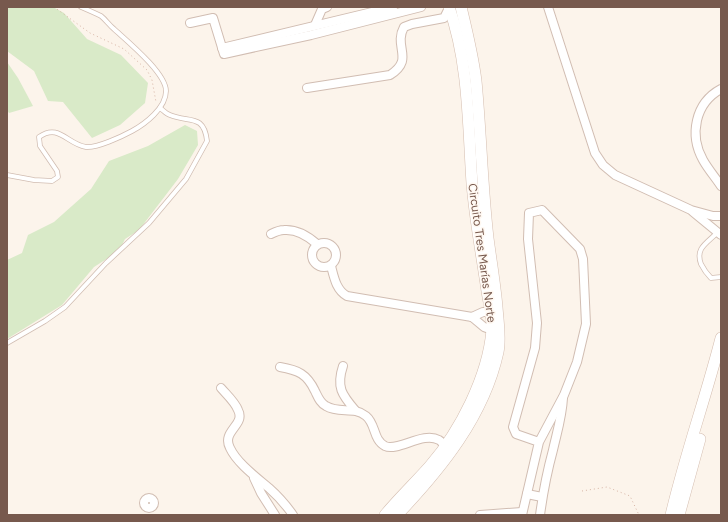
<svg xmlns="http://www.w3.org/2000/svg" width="728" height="522" font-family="Figtree,sans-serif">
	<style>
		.green { fill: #d9eac8 }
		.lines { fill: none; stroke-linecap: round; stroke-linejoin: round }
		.lane-casing { stroke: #d1bdb2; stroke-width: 5.5 }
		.street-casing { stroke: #d1bdb2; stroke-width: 10 }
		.secondary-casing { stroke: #d4bdaf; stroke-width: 12 }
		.path { stroke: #d7b4a5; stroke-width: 1; stroke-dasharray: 1 3; stroke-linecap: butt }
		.lane { stroke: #fff; stroke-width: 4 }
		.street { stroke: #fff; stroke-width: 8 }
		.secondary { stroke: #fff; stroke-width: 11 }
		.labels { text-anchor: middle; stroke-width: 3; stroke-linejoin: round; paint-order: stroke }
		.street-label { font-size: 12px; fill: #77594d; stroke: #fff8f1 }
	</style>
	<rect width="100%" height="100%" fill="#fcf4eb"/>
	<g class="green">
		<polygon points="7,7 53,7 64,13 87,39 121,55 148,83 145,103 120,125 92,138 63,102 48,101 34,71 7,51"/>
		<polygon points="7,62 18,78 33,106 9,113 7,110"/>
		<polygon points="185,125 197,131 198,145 178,179 139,230 125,239 119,251 94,267 62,305 7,339 7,260 22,253 28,235 54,222 91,189 109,161 148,146"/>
	</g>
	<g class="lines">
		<g class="lane-casing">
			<g id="lane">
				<path d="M7,175L34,180L52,181L58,177L57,171L40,146L39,137C59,123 67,144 86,147C97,148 121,137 132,131C145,124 166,108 166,91C166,73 127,41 114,29C109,25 106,20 101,16C95,13 88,10 81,7"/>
				<path d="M718,232C707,243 695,248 701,264C704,270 706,273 711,278L721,277"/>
				<path d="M7,343L45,321L65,307L106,263L149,223L186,179L207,141C204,113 188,123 170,115C166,114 163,110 160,108"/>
			</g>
		</g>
		<g class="street-casing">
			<g id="street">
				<polyline points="548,7 595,153 603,165 615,175 691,210 713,216 721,216"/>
				<polyline points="190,23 213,18 224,54 311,35 421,7"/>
				<polyline points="315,25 322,9 327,7"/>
				<polyline points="222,48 393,7"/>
				<path d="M307,88L390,75C415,59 393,47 404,27L412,24L444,18L449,8"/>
				<path d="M721,89C695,103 689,135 703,160C708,169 715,177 721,186"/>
				<polyline points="693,212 721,235"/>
				<path d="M271,234C275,232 280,230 284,230C296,229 308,236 317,244"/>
				<circle cx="324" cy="255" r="12"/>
				<path d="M331,266C334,277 336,290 347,296L472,317L484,327L492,330"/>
				<polyline points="472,317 483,312 491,312"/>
				<path d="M343,366C336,387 342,395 355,410"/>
				<path d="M280,367C298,370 307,374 315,391C318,397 320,403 326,406C339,414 354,406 366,416C376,424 373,440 385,446C398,452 423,431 439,440C441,441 443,444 445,446"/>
				<path d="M221,388C227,395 235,402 238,410C246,425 221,431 230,448C237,463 256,477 269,488C278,496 286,505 293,515"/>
				<polyline points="254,478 261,493 275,515"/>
				<polyline points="527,494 542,497"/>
				<circle cx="149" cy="503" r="5"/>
				<polyline points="480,515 522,512"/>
				<polyline points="522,515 539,442 564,395 577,362 586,324 583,259 580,249 542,210 529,213 528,239 537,323 535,348 513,427 516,434 539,442"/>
				<path d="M540,515C543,493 547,472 553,450C557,432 562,417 563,398"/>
			</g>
		</g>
		<g class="secondary-casing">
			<g id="secondary">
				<path d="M385,515C399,498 415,483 430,466C460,431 488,377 492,330C493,317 489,304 487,291C482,256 475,220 472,183C468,125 469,63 449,7"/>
				<path d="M397,515C441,469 484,416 498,352C501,338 498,322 497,307C495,284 491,261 488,238C482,186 481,133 476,81C473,56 467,32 461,7"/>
				<path d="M671,515C685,455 706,397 721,338"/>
				<polyline points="679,515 700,439"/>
			</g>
		</g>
		<g class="path">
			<polyline points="54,7 90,33 124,49 147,70 152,80 156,102"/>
			<polyline points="582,491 607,487 630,496 639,515"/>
		</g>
		<use href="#lane" class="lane"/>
		<use href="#street" class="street"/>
		<use href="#secondary" class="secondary"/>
	</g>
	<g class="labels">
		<g class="street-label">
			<text transform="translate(482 253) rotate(82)" y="4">Circuito Tres Marías Norte</text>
		</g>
	</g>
	<rect width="728" height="522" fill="none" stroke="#77594d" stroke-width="16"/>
</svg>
